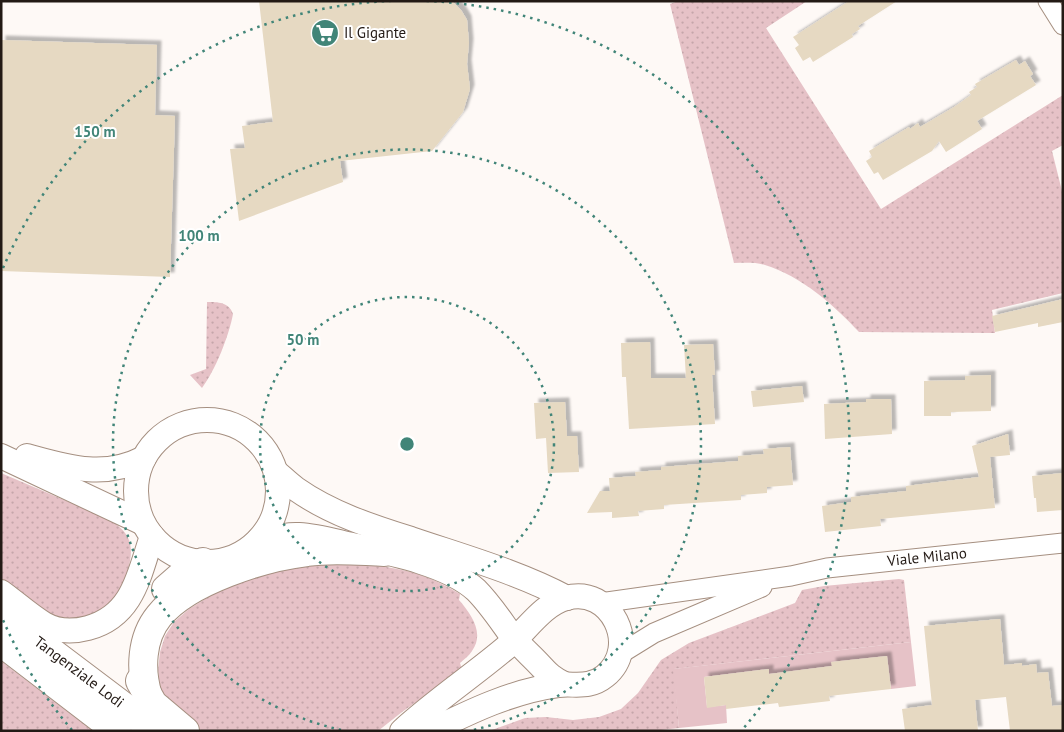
<svg xmlns="http://www.w3.org/2000/svg" width="1064" height="732" font-family="'PT Sans',sans-serif">
	<style>
		.grass { fill: url(#grass-dots) }
		.garden { fill: #e6c2c7 }
		.building { fill: #e6d9c2; filter: url(#shadow) }
		.lines { fill: none; stroke-linecap: round; stroke-linejoin: round }
		.minor-casing { stroke: #a58f80; stroke-width: 21 }
		.major-casing { stroke: #a58f80; stroke-width: 26 }
		.highway-casing { stroke: #a58f80; stroke-width: 30 }
		.minor { stroke: #fff; stroke-width: 19 }
		.major { stroke: #fff; stroke-width: 24 }
		.highway { stroke: #fff; stroke-width: 28 }
		.ring { fill: none; stroke: #418578; stroke-width: 2.5; stroke-dasharray: 2.5 5 }
		.labels { text-anchor: middle; stroke-width: 4; stroke-linejoin: round; paint-order: stroke }
		.poi-label { font-size: 15px; fill: #231a15; stroke: #fff; text-anchor: start }
		.street-label { font-size: 15px; fill: #231a15; stroke: #fff }
		.centre { fill: #418578; stroke: #fff; stroke-width: 2.5 }
		.ring-label { font-size: 15px; text-anchor: middle; font-weight: bold; fill: #418578; stroke: #fff; stroke-width: 4; stroke-linejoin: round; paint-order: stroke }
	</style>
	<defs>
		<pattern id="grass-dots" width="8" height="8" patternUnits="userSpaceOnUse" patternTransform="scale(1.25)"><rect width="8" height="8" fill="#e6c2c7"/><path d="M2 2h.1M6 6h.1" fill="none" stroke="#c5a6aa" stroke-width="1.8" stroke-linecap="round"/></pattern>
		<filter id="shadow"><feDropShadow dx="4.5" dy="-4.5" stdDeviation="1" flood-color="#0004"/></filter>
	</defs>
	<rect width="100%" height="100%" fill="#fef9f6"/>
	<g class="grass">
		<path d="M678,1H807L766,28L881,209L1063,95V145L1052,151L1063,195V293L992,310L995,333L859,332C834,305 801,276 765,265C755,262 744,263 734,263L670,4Z"/>
		<path d="M207,302C218,302 229,302 233,314C229,336 215,371 202,388L190,375L206,369Z"/>
		<path d="M1,473L111,520C118,526 125,530 129,540C132,548 131,558 129,566C122,595 99,626 65,620C44,617 19,592 1,579Z"/>
		<path d="M334,561C361,563 391,566 418,574C433,579 447,586 460,594L459,600C471,614 485,633 472,651C469,656 464,659 460,663L462,670L402,712L378,731H202L175,711L165,699L160,687L158,670L160,652L165,636L174,622L189,609L213,594L236,583L267,572Z"/>
		<polygon points="899,579 904,580 911,642 674,669 679,728 652,731 489,731 525,718 546,717 573,720 599,717 621,709 638,693 661,660 689,643 795,603 802,590 824,586"/>
		<polygon points="1,661 93,731 1,731"/>
	</g>
	<polygon class="garden" points="911,642 916,686 891,689 887,656 832,662 832,666 769,674 768,669 704,677 707,707 726,705 727,723 679,728 673,669"/>
	<g class="building">
		<polygon points="259,1 452,1 461,10 467,20 469,43 467,64 470,89 463,112 432,151 340,161 343,182 239,221 230,149 245,148 242,126 273,122"/>
		<polygon points="849,1 897,1 858,26 860,29 852,34 853,37 813,62 810,57 803,61 795,48 799,45 793,37"/>
		<polygon points="1,40 157,45 155,115 175,116 170,277 1,271"/>
		<polygon points="1016,60 1019,65 1025,61 1033,74 1030,76 1036,85 977,121 982,129 946,152 939,141 932,151 883,180 878,172 874,174 866,161 872,157 869,151 909,127 910,129 918,123 920,127 954,107 971,95 969,92 977,87 975,84"/>
		<polygon points="1063,299 1063,322 1038,327 1038,323 995,332 992,316"/>
		<polygon points="650,342 651,378 686,378 684,345 713,344 715,375 712,375 715,424 629,429 626,377 622,377 621,343"/>
		<polygon points="991,375 991,411 951,412 951,416 924,416 924,381 965,380 965,376"/>
		<polygon points="802,386 804,402 753,407 751,391"/>
		<polygon points="866,399 891,399 892,434 825,439 824,404 866,402"/>
		<polygon points="565,402 567,436 577,436 579,472 548,473 546,438 536,439 534,403"/>
		<polygon points="1008,434 1010,455 990,457 995,508 880,519 881,526 825,532 822,506 851,502 851,497 906,491 906,486 979,477 972,446"/>
		<polygon points="790,447 793,485 767,487 767,493 741,495 741,500 664,505 664,509 638,511 639,516 612,518 612,512 587,513 600,491 610,491 609,478 636,476 635,472 661,470 661,467 738,461 738,456 764,454 763,449"/>
		<polygon points="1063,473 1063,510 1037,512 1036,498 1034,498 1032,476"/>
		<polygon points="1000,619 1004,665 1022,663 1022,666 1036,664 1037,673 1048,672 1052,706 1063,705 1063,731 1010,731 1006,697 975,700 978,731 905,731 902,709 932,705 924,626"/>
		<polygon points="887,656 891,689 829,696 830,701 779,707 778,703 726,709 726,705 707,708 704,677 769,669 769,674 832,666 831,662"/>
	</g>
	<g class="lines">
		<g class="minor-casing">
			<g id="minor">
				<polyline points="1048,1 1063,25"/>
				<polyline points="600,603 791,576 827,568 1063,543"/>
				<polyline points="620,654 654,633 762,587"/>
			</g>
		</g>
		<g class="major-casing">
			<g id="major">
				<circle cx="207" cy="491" r="71"/>
				<polyline points="1,456 143,523"/>
				<path d="M27,456C67,467 104,479 144,458"/>
				<path d="M276,472C283,478 289,484 296,489C330,513 372,527 411,539C464,557 518,572 567,598"/>
				<path d="M258,541C272,538 284,534 299,535C317,536 334,541 352,545C390,553 447,564 476,590C489,603 499,618 509,632C517,643 526,651 535,660C547,672 548,676 564,684"/>
				<path d="M1,592C15,602 29,615 44,624C58,632 73,632 88,628C133,616 139,575 152,536"/>
				<path d="M402,731C436,700 474,675 508,646C527,630 542,605 566,598C611,585 641,647 605,676C589,689 575,683 558,685C513,691 471,711 431,731"/>
			</g>
		</g>
		<g class="highway-casing">
			<g id="highway">
				<polyline points="166,589 182,575 203,562"/>
				<polyline points="1,614 156,731"/>
				<polyline points="1,642 117,731"/>
				<polyline points="140,681 153,704 185,731"/>
				<path d="M148,696C140,670 141,638 159,616C187,581 264,557 307,552C333,548 358,551 384,552"/>
			</g>
		</g>
		<use href="#minor" class="minor"/>
		<use href="#major" class="major"/>
		<use href="#highway" class="highway"/>
	</g>
	<g class="ring">
		<circle cx="407" cy="444" r="147"/>
		<path d="M341 730A294 294 0 1 1 473 730"/>
		<path d="M72 730A441 441 0 0 1 3 620M3 268A441 441 0 1 1 742 730"/>
	</g>
	<defs>
		<g id="supermarket-disc" transform="scale(1.4375)"><circle r="9.5" fill="#418578" stroke="#fff"/><path d="M-6-5.5h2.5l.6 2H6L4.5 2H-2.5L-4.4-4H-6ZM-1.5 3.2a1.3 1.3 0 1 0 .1 0ZM3 3.2a1.3 1.3 0 1 0 .1 0Z" fill="#fff"/></g>
	</defs>
	<g fill-rule="evenodd">
		<use href="#supermarket-disc" x="325" y="33"/>
	</g>
	<g class="labels">
		<g class="poi-label">
			<text x="344" y="38">Il Gigante</text>
		</g>
		<g class="street-label">
			<text transform="translate(927 557) rotate(-6)" y="5">Viale Milano</text>
			<text transform="translate(79 672) rotate(37)" y="5">Tangenziale Lodi</text>
		</g>
	</g>
	<circle cx="407" cy="444" r="8" class="centre"/>
	<g class="ring-label">
		<text x="95" y="137">150 m</text>
		<text x="199" y="241">100 m</text>
		<text x="303" y="345">50 m</text>
	</g>
	<rect width="1064" height="732" fill="none" stroke="#231a15" stroke-width="5"/>
</svg>
